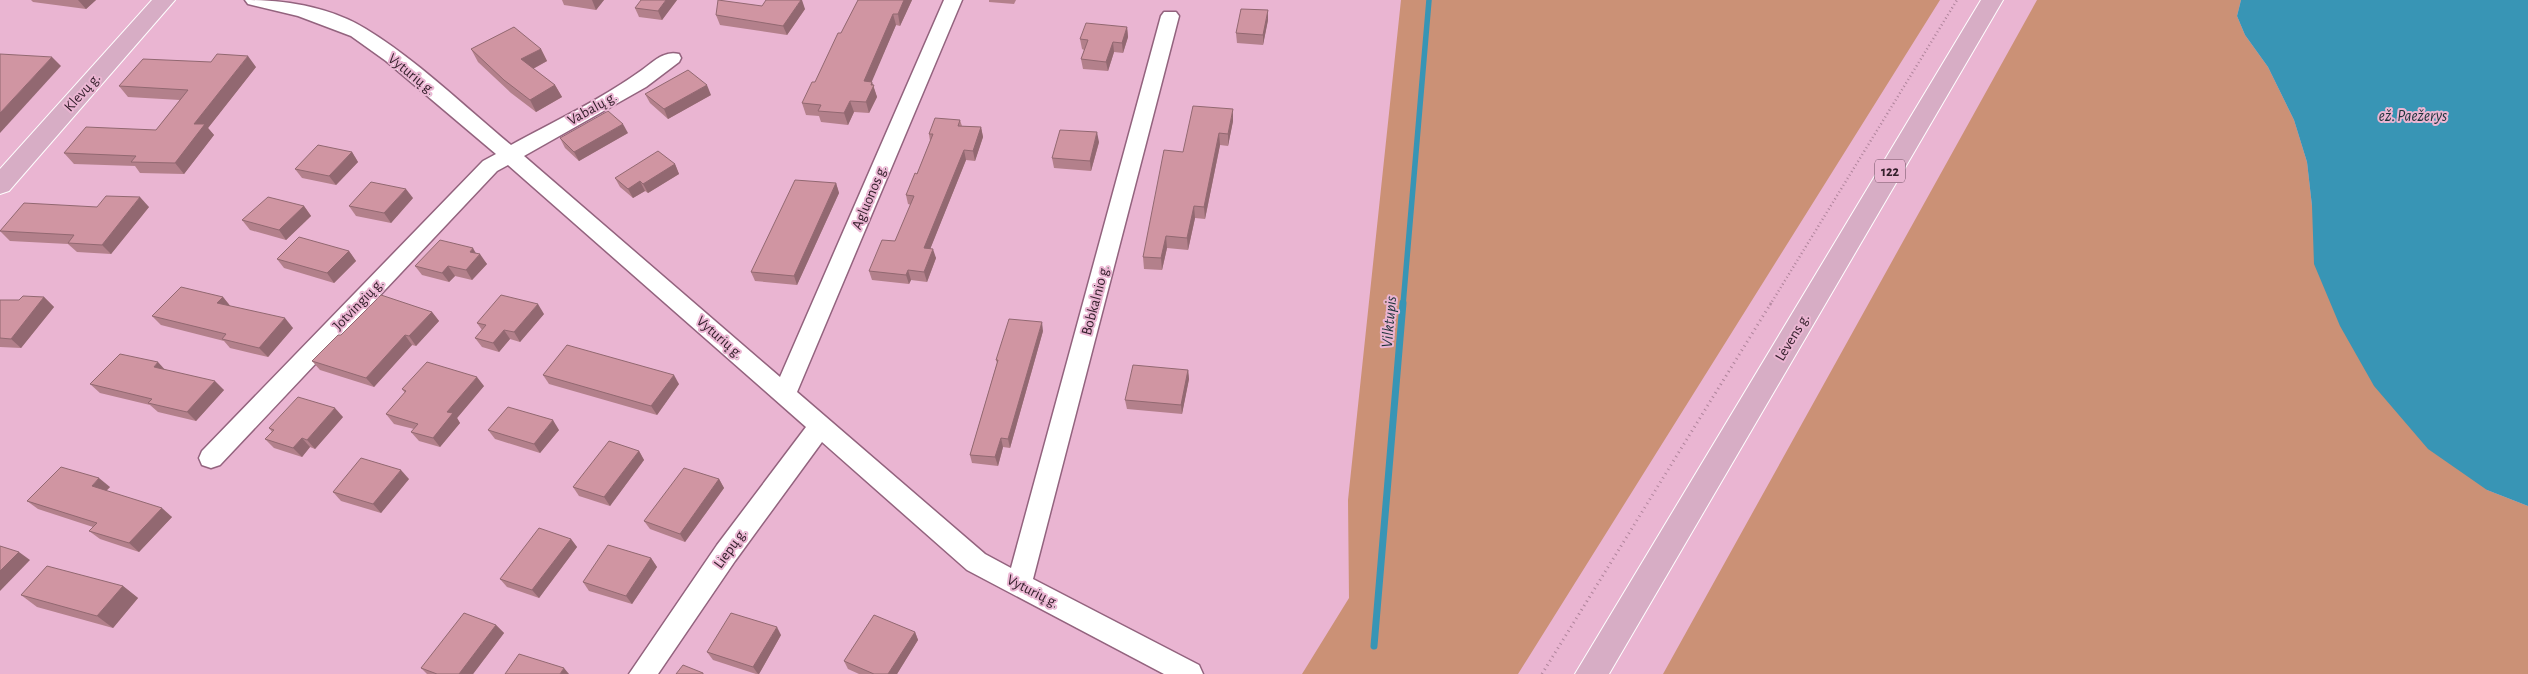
<svg xmlns="http://www.w3.org/2000/svg" width="2528" height="674" font-family="'Alegreya Sans',sans-serif">
	<style>
		.green { fill: #cb9176 }
		.water { fill: #3895b5 }
		.lines { fill: none; stroke-linecap: round; stroke-linejoin: round }
		.stream-far1 { stroke: #3895b5; stroke-width: 5.5 }
		.stream { stroke: #3895b5; stroke-width: 7 }
		.minor-casing { stroke: #93637e; stroke-width: 3 }
		.major-casing { stroke: #fff; stroke-width: 2 }
		.path-far1 { stroke: #af849b; stroke-width: 2.5; stroke-dasharray: 1 3; stroke-linecap: butt }
		.path { stroke: #af849b; stroke-width: 3; stroke-dasharray: 1 4; stroke-linecap: butt }
		.minor { fill: #fff; fill-rule: evenodd }
		.major { fill: #d7adc5; fill-rule: evenodd }
		.wall { fill: #b3808b }
		.shaded-wall { fill: #926871 }
		.building { fill: #d095a2; stroke: #926871 }
		.labels { text-anchor: middle; stroke-width: 4; stroke-linejoin: round; paint-order: stroke }
		.shield { fill: #eab5d2; stroke: #6b4d5e; stroke-width: 1 }
		.shield-label { font-size: 14px; font-weight: bold; fill: #35202c }
		.street-label { font-size: 15px; fill: #35202c; stroke: #eab5d2 }
		.water-label { font-size: 16px; font-style: italic; fill: #1d323a; stroke: #eab5d2 }
	</style>
	<rect width="100%" height="100%" fill="#eab5d2"/>
	<g class="green">
		<polygon points="1401,0 1940,0 1518,674 1302,674 1349,598 1348,500"/>
		<polygon points="2037,0 2241,0 2237,16 2245,35 2268,67 2294,120 2307,162 2312,206 2487,490 2528,506 2528,674 1663,674"/>
	</g>
	<polygon class="water" points="2241,0 2528,0 2528,506 2487,490 2428,449 2374,386 2340,326 2314,264 2312,206 2307,162 2294,120 2268,67 2245,35 2237,16"/>
	<g class="lines">
		<polyline class="stream-far1" points="1403,305 1429,0"/>
		<polyline class="stream" points="1374,646 1403,303"/>
		<g class="minor-casing">
			<path id="minor" d="M245,0C285,0 330,7 366,29C417,60 465,107 511,145C555,121 602,99 642,70C653,62 664,50 679,54L681,58L679,62L646,87L524,156L780,377L944,0H962L797,392L985,554L1011,568L1161,16L1164,12H1176L1179,16L1033,579L1199,665L1203,674H1164L967,570L822,442L735,561L658,674H629L717,545L806,427L508,165L497,171L220,465L211,468L202,465L199,458L202,451L483,161L496,154L386,61L351,36L298,16L248,4Z"/>
		</g>
		<g class="major-casing">
			<g id="major">
				<polygon points="152,0 175,0 9,191 0,194 0,169"/>
				<polygon points="1981,0 2003,0 1609,674 1575,674"/>
			</g>
		</g>
		<polyline class="path-far1" points="1770,305 1957,0"/>
		<polyline class="path" points="1542,674 1771,303"/>
		<use href="#minor" class="minor"/>
		<use href="#major" class="major"/>
	</g>
	<g class="wall">
		<polygon points="31,0 96,0 86,9 33,2"/>
		<polygon points="562,0 604,0 596,10 564,5"/>
		<polygon points="677,0 662,20 639,17 635,8"/>
		<polygon points="858,0 912,0 900,26 896,25 871,82 873,85 877,97 869,113 854,112 848,125 821,122 819,116 806,115 802,103 815,82 841,33"/>
		<polygon points="989,0 1016,0 1014,4 989,2"/>
		<polygon points="762,6 805,9 787,35 720,25 716,15"/>
		<polygon points="1268,20 1263,45 1237,43 1236,33"/>
		<polygon points="1127,27 1128,37 1123,53 1114,52 1108,71 1083,69 1081,59 1084,50 1082,49 1080,39"/>
		<polygon points="471,49 541,49 547,61 533,69 555,85 562,97 536,112 511,93 478,62"/>
		<polygon points="256,67 208,128 214,135 184,174 140,173 135,166 74,164 64,153 156,130 180,100 128,97 119,86"/>
		<polygon points="645,94 711,95 668,119 650,103"/>
		<polygon points="960,120 962,126 981,127 983,137 975,161 966,160 930,249 936,258 927,282 911,280 909,284 872,280 869,271 895,241 911,205 908,204 906,195 917,174 930,141 929,134"/>
		<polygon points="1233,121 1228,146 1220,145 1205,219 1195,218 1188,250 1167,248 1162,270 1144,269 1143,257 1183,152"/>
		<polygon points="628,133 579,161 565,148 560,138"/>
		<polygon points="1099,142 1091,171 1054,168 1052,158"/>
		<polygon points="352,152 358,162 336,185 302,178 295,169"/>
		<polygon points="675,164 679,174 648,193 645,191 633,198 620,187 615,178"/>
		<polygon points="836,183 839,193 797,285 755,281 751,272"/>
		<polygon points="413,198 391,223 356,216 349,206"/>
		<polygon points="304,206 311,216 286,240 250,230 242,220"/>
		<polygon points="97,207 149,207 111,254 77,252 68,244 10,241 0,231"/>
		<polygon points="349,251 356,261 334,283 284,268 277,259"/>
		<polygon points="476,253 487,264 472,280 455,276 449,282 422,275 415,266"/>
		<polygon points="44,297 54,307 21,348 0,347 0,300 19,300"/>
		<polygon points="223,297 231,307 293,328 268,357 230,348 224,341 161,325 152,316"/>
		<polygon points="432,312 439,321 416,346 412,345 374,387 320,370 312,361 341,335"/>
		<polygon points="544,314 520,342 510,339 499,352 482,347 475,338 482,330 477,323"/>
		<polygon points="1043,331 1010,448 1003,447 998,466 972,463 970,455 997,363 996,360"/>
		<polygon points="164,369 224,390 196,421 158,412 150,405 100,393 90,384"/>
		<polygon points="1188,370 1189,379 1182,414 1127,409 1125,400"/>
		<polygon points="543,375 679,384 657,415 549,384"/>
		<polygon points="484,386 457,418 460,423 440,447 419,441 411,432 414,429 394,424 386,414 405,393 402,389"/>
		<polygon points="343,417 315,449 310,447 302,457 274,448 265,439 272,432 269,428"/>
		<polygon points="488,430 559,430 540,453 495,439"/>
		<polygon points="639,451 644,460 610,506 579,496 573,487"/>
		<polygon points="409,479 381,513 341,501 333,492"/>
		<polygon points="719,479 724,488 685,542 650,529 644,521"/>
		<polygon points="110,487 106,491 172,517 139,552 100,539 89,531 93,527 38,509 27,501"/>
		<polygon points="571,539 577,547 539,598 507,587 500,579"/>
		<polygon points="651,558 657,567 632,604 589,591 583,582"/>
		<polygon points="123,586 138,598 113,628 37,607 21,595"/>
		<polygon points="496,625 504,633 473,674 427,674 421,668"/>
		<polygon points="915,632 918,640 897,674 859,674 848,669 844,661"/>
		<polygon points="781,635 759,674 756,674 713,660 707,652"/>
	</g>
	<g class="shaded-wall">
		<polygon points="78,0 96,0 86,9"/>
		<polygon points="592,0 604,0 596,10"/>
		<polygon points="666,0 677,0 662,20 658,11"/>
		<polygon points="801,0 802,0 805,9 787,35 783,26"/>
		<polygon points="904,0 912,0 900,26 898,14"/>
		<polygon points="1268,10 1268,20 1263,45 1263,35"/>
		<polygon points="893,14 896,25 867,93 864,81"/>
		<polygon points="1127,27 1128,37 1123,53 1122,43"/>
		<polygon points="1113,42 1114,52 1108,71 1106,62"/>
		<polygon points="541,49 547,61 527,72 521,59"/>
		<polygon points="248,56 256,67 208,128 214,135 184,174 175,163 194,124"/>
		<polygon points="52,57 61,66 0,133 0,113"/>
		<polygon points="872,82 877,97 869,113 866,102"/>
		<polygon points="555,85 562,97 536,112 530,100"/>
		<polygon points="707,85 711,95 668,119 664,109"/>
		<polygon points="850,101 854,112 848,125 844,113"/>
		<polygon points="1233,109 1233,121 1228,146 1228,134"/>
		<polygon points="623,124 628,133 579,161 574,152"/>
		<polygon points="981,127 983,137 975,161 973,151"/>
		<polygon points="1097,132 1099,142 1091,171 1090,161"/>
		<polygon points="1219,133 1220,145 1205,219 1204,207"/>
		<polygon points="964,150 966,160 927,257 924,248"/>
		<polygon points="352,152 358,162 336,185 329,176"/>
		<polygon points="675,164 679,174 648,193 643,184"/>
		<polygon points="640,181 645,191 633,198 628,189"/>
		<polygon points="836,183 839,193 797,285 794,276"/>
		<polygon points="406,189 413,198 391,223 384,213"/>
		<polygon points="140,197 149,207 111,254 102,245"/>
		<polygon points="304,206 311,216 286,240 279,230"/>
		<polygon points="1194,206 1195,218 1188,250 1187,238"/>
		<polygon points="1166,236 1167,248 1162,270 1161,258"/>
		<polygon points="473,248 478,257 480,254 487,264 472,280 466,270 470,252"/>
		<polygon points="933,249 936,258 927,282 924,272"/>
		<polygon points="349,251 356,261 334,283 327,273"/>
		<polygon points="448,266 455,276 449,282 442,273"/>
		<polygon points="908,270 911,280 909,284 906,275"/>
		<polygon points="44,297 54,307 21,348 11,339"/>
		<polygon points="223,297 231,307 217,303"/>
		<polygon points="538,304 544,314 520,342 514,332"/>
		<polygon points="432,312 439,321 416,346 409,336"/>
		<polygon points="285,318 293,328 268,357 259,348"/>
		<polygon points="1042,322 1043,331 1010,448 1008,439"/>
		<polygon points="504,330 510,339 499,352 493,343"/>
		<polygon points="405,335 412,345 374,387 366,378"/>
		<polygon points="158,362 167,372 154,367"/>
		<polygon points="1188,370 1189,379 1182,414 1181,405"/>
		<polygon points="674,375 679,384 657,415 651,406"/>
		<polygon points="477,377 484,386 457,418 460,423 440,447 433,438 447,412"/>
		<polygon points="215,381 224,390 196,421 187,412"/>
		<polygon points="335,408 343,417 315,449 307,440"/>
		<polygon points="553,420 559,430 540,453 534,444"/>
		<polygon points="302,438 310,447 302,457 293,448"/>
		<polygon points="1001,438 1003,447 998,466 995,457"/>
		<polygon points="639,451 644,460 610,506 604,497"/>
		<polygon points="401,470 409,479 381,513 373,504"/>
		<polygon points="99,478 110,487 102,495 92,486"/>
		<polygon points="719,479 724,488 685,542 680,534"/>
		<polygon points="162,508 172,517 139,552 129,543"/>
		<polygon points="571,539 577,547 539,598 532,590"/>
		<polygon points="19,552 30,560 0,591 0,571"/>
		<polygon points="651,558 657,567 632,604 626,596"/>
		<polygon points="123,586 138,598 113,628 97,616"/>
		<polygon points="496,625 504,633 473,674 459,674"/>
		<polygon points="777,627 781,635 759,674 758,674 753,667"/>
		<polygon points="915,632 918,640 897,674 888,674"/>
		<polygon points="564,668 569,674 560,674"/>
	</g>
	<g class="building">
		<polygon points="641,0 666,0 658,11 635,8"/>
		<polygon points="718,0 762,6 766,0 801,0 783,26 716,15"/>
		<polygon points="858,0 904,0 898,14 893,14 864,81 872,82 871,85 874,85 866,102 850,101 844,113 818,111 821,105 802,103 812,82 815,82 838,33 841,33"/>
		<polygon points="1241,9 1268,10 1263,35 1236,33"/>
		<polygon points="1086,23 1127,27 1122,43 1113,42 1106,62 1081,59 1088,40 1080,39"/>
		<polygon points="514,27 541,49 521,59 555,85 530,100 504,80 471,49"/>
		<polygon points="0,54 52,57 0,113"/>
		<polygon points="217,54 248,56 194,124 205,124 175,163 131,162 136,156 64,153 86,127 156,130 188,90 119,86 143,59 211,62"/>
		<polygon points="688,70 707,85 664,109 645,94"/>
		<polygon points="1193,106 1233,109 1228,134 1219,133 1204,207 1194,206 1187,238 1166,236 1161,258 1143,257 1164,150 1183,152"/>
		<polygon points="608,111 623,124 574,152 560,138"/>
		<polygon points="935,118 960,120 958,126 981,127 973,151 964,150 924,248 933,249 924,272 908,270 906,275 869,271 882,240 895,241 914,196 906,195 915,173 917,174 933,134 929,134"/>
		<polygon points="1060,130 1097,132 1090,161 1052,158"/>
		<polygon points="318,145 352,152 329,176 295,169"/>
		<polygon points="658,151 675,164 643,184 640,181 628,189 615,178"/>
		<polygon points="795,180 836,183 794,276 751,272"/>
		<polygon points="371,182 406,189 384,213 349,206"/>
		<polygon points="106,196 140,197 102,245 68,243 74,235 0,231 24,203 97,207"/>
		<polygon points="268,197 304,206 279,230 242,220"/>
		<polygon points="299,237 349,251 327,273 277,259"/>
		<polygon points="440,240 473,248 470,252 480,254 466,270 448,266 442,273 415,266"/>
		<polygon points="181,287 223,297 217,303 285,318 259,348 222,339 226,334 152,316"/>
		<polygon points="381,295 432,312 409,336 405,335 366,378 312,361 338,335 341,335"/>
		<polygon points="501,295 538,304 514,332 504,330 493,343 475,338 486,325 477,323"/>
		<polygon points="23,296 44,297 11,339 0,338 0,300 19,300"/>
		<polygon points="1009,319 1042,322 1008,439 1001,438 995,457 970,455 998,360 996,360"/>
		<polygon points="567,345 674,375 651,406 543,375"/>
		<polygon points="120,354 158,362 154,367 215,381 187,412 148,403 152,399 90,384"/>
		<polygon points="427,362 477,377 447,412 453,413 433,438 411,432 418,424 386,414 406,391 402,389"/>
		<polygon points="1133,365 1188,370 1181,405 1125,400"/>
		<polygon points="298,397 335,408 307,440 302,438 293,448 265,439 274,430 269,428"/>
		<polygon points="508,407 553,420 534,444 488,430"/>
		<polygon points="609,441 639,451 604,497 573,487"/>
		<polygon points="361,458 401,470 373,504 333,492"/>
		<polygon points="61,467 99,478 92,486 162,508 129,543 89,531 97,523 27,501"/>
		<polygon points="684,468 719,479 680,534 644,521"/>
		<polygon points="539,528 571,539 532,590 500,579"/>
		<polygon points="608,545 651,558 626,596 583,582"/>
		<polygon points="0,546 19,552 0,571"/>
		<polygon points="47,566 123,586 97,616 21,595"/>
		<polygon points="464,613 496,625 459,674 437,674 421,668"/>
		<polygon points="731,613 777,627 753,667 707,652"/>
		<polygon points="874,615 915,632 888,674 874,674 844,661"/>
		<polygon points="519,654 564,668 560,674 505,674"/>
		<polygon points="683,665 703,673 703,674 676,674"/>
	</g>
	<g class="labels">
		<rect class="shield" x="1875" y="159.5" width="30" height="23" rx="4"/>
		<g class="shield-label">
			<text x="1890" y="176">122</text>
		</g>
		<g class="street-label">
			<text transform="translate(412 74) rotate(39)" y="5">Vyturių g.</text>
			<text transform="translate(82 92) rotate(-48)" y="5">Klevų g.</text>
			<text transform="translate(592 108) rotate(-29)" y="5">Vabalų g.</text>
			<text transform="translate(869 197) rotate(-67)" y="5">Agluonos g.</text>
			<text transform="translate(1095 300) rotate(-75)" y="5">Bobkalnio g.</text>
			<text transform="translate(358 304) rotate(-46)" y="5">Jotvingių g.</text>
			<text transform="translate(720 337) rotate(41)" y="5">Vyturių g.</text>
			<text transform="translate(1792 337) rotate(-59)" y="5">Lėvens g.</text>
			<text transform="translate(730 548) rotate(-54)" y="5">Liepų g.</text>
			<text transform="translate(1033 591) rotate(27)" y="5">Vyturių g.</text>
		</g>
		<g class="water-label">
			<text x="2413" y="121">ež. Paežerys</text>
			<text transform="translate(1388 322) rotate(-85)" y="6">Vilktupis</text>
		</g>
	</g>
</svg>
